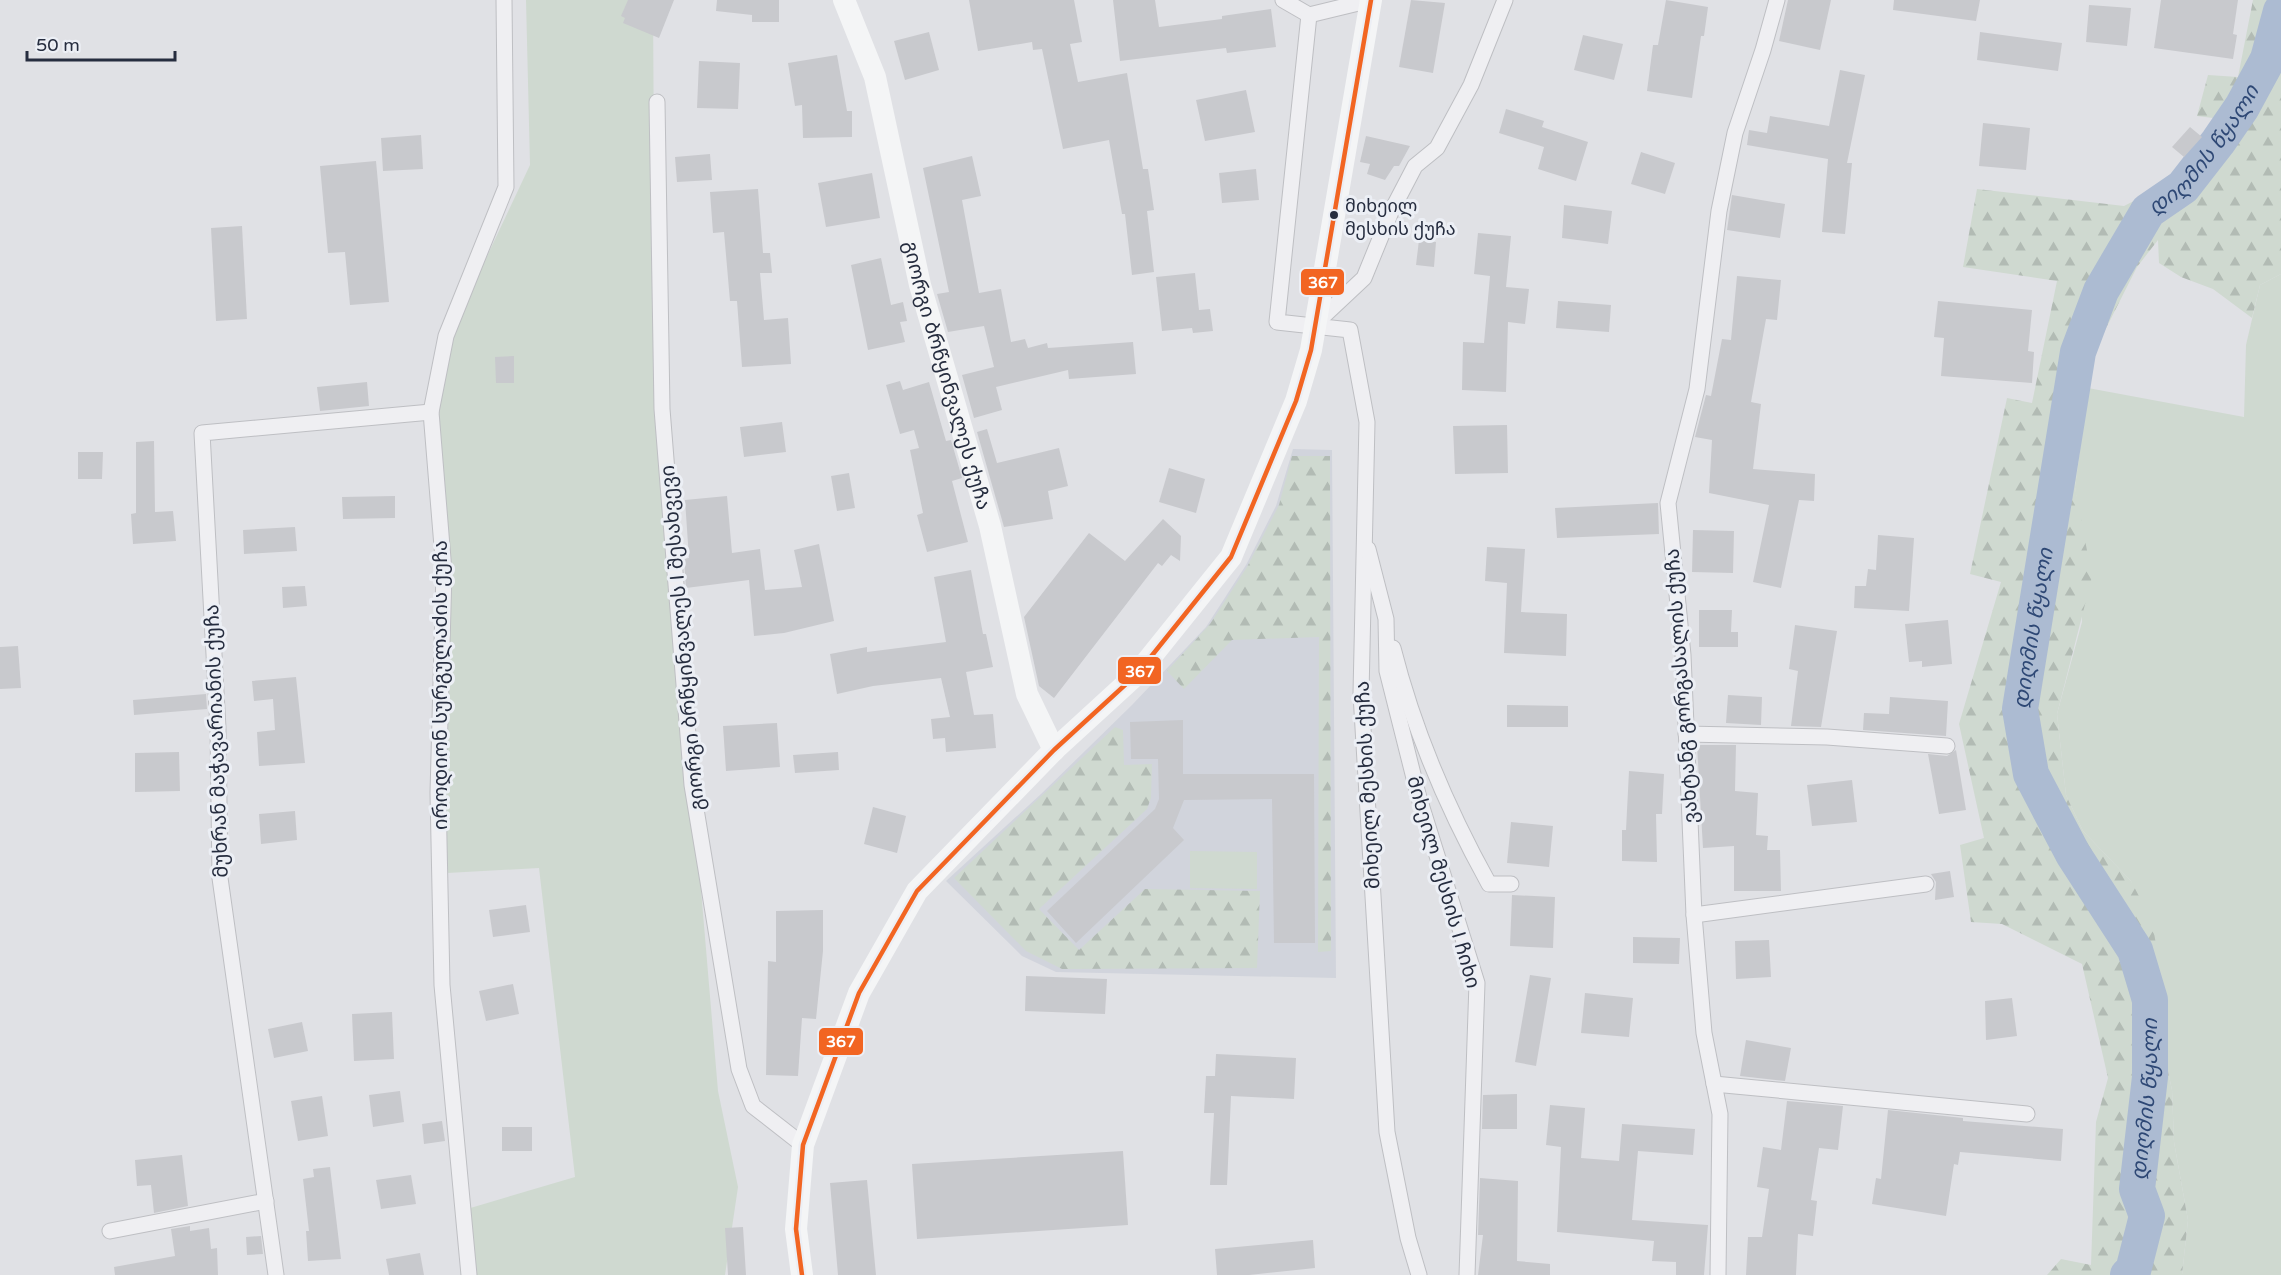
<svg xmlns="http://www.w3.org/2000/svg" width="2281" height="1275" font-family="'Varela Round','Noto Sans Georgian',sans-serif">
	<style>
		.built { fill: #d1d4dc }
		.grass { fill: #cfd9d0 }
		.forest { fill: url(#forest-firs) }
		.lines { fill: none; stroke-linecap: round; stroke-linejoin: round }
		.river { stroke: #acbbd2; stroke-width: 36 }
		.building { fill: #c8c9cd }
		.street-casing { stroke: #bebfc3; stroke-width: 17 }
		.street { stroke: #efeff2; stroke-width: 15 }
		.secondary { stroke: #f4f5f6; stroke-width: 22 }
		.bus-1-casing { stroke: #eceff5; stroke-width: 9 }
		.bus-1 { stroke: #f26522; stroke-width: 4.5 }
		.bus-dot { fill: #262d3f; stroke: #eceff5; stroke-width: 2 }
		.labels { text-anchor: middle; stroke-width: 6; stroke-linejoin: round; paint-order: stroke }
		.bus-label { font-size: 18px; fill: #262d3f; stroke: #eceff5; text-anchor: start }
		.street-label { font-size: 20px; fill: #262d3f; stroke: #eceff5 }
		.water-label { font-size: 21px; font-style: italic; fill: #2e4875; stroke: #eceff5 }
		.line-badge { stroke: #eceff5; stroke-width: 2 }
		.badge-label { font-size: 16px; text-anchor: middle; font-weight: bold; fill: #fff }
	</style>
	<defs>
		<pattern id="forest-firs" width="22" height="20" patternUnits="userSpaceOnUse" patternTransform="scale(1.5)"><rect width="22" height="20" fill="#cfd9d0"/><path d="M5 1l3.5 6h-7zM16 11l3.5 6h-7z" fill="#b2bbb4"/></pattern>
	</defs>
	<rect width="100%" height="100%" fill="#e0e1e5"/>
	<polygon class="built" points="1293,449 1332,450 1336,978 1056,972 1022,956 946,881 1041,794 1132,705 1206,627 1246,565 1276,506"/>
	<g class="grass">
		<polygon points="526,0 653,0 655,345 718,1091 738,1187 725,1275 472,1275 467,1209 575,1177 539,868 447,873 438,439 440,356 530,165"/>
		<polygon points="2281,274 2281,1275 2182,1275 2188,1220 2174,1142 2172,1090 2165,1057 2161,974 2131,881 2083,831 2066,795 2057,714 2082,622 2079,515 2075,487 2088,388 2244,417 2246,345 2260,285"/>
		<polygon points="1190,851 1257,852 1257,889 1190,888"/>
	</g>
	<g class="forest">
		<polygon points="2253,0 2281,0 2281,274 2260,285 2252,318 2213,289 2181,277 2159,263 2158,240 2137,267 2092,356 2075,487 2092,577 2057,714 2066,795 2083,831 2131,881 2152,921 2161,974 2165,1057 2172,1090 2174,1142 2188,1220 2182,1275 2047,1275 2061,1259 2091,1265 2096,1122 2108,1078 2082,964 2002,924 1971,922 1960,845 1984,838 1959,724 2001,582 1970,574 2007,398 2032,403 2057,281 1963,267 1977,189 2124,206 2161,187 2192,160 2221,119 2197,116 2208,75 2238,77"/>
		<polygon points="1292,456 1330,456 1331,951 1318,952 1319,637 1232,640 1184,689 1167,671 1210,624 1247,567 1279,505"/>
		<polygon points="1115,727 1123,730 1124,765 1152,764 1151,798 1147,809 1039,909 1079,950 1145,889 1260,891 1257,968 1062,969 1026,951 954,878"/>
	</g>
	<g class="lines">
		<path class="river" id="s1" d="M2128,1275L2133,1271L2147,1216L2137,1189L2150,1077V1000L2135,950L2073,854L2031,774L2020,709L2078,352L2101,291L2148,211L2183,187L2218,142L2242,107L2268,59L2281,11"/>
	</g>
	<g class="building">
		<polygon points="628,0 674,0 659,38 623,23 625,18 621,16"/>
		<polygon points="717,0 779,0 779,22 752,22 752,15 716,11"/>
		<polygon points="969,0 1074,0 1082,42 1070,44 1078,82 1127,73 1143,169 1148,169 1154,210 1147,211 1154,272 1132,275 1125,214 1122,214 1109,140 1063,149 1042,49 1033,50 1032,42 978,51"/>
		<polygon points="1113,0 1155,0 1159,27 1222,19 1222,16 1271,9 1276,47 1227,53 1226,48 1120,61"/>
		<polygon points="1411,0 1445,3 1433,73 1399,67"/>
		<polygon points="1666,0 1708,7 1704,36 1701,36 1692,98 1647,91 1653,45 1658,45"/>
		<polygon points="1788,0 1831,0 1820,50 1779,41"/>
		<polygon points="1894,0 1980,0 1976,21 1893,10"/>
		<polygon points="2161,0 2238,0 2233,34 2237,35 2233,59 2154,48"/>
		<polygon points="2089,5 2131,8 2127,46 2086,42"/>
		<polygon points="929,32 939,70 905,80 894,41"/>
		<polygon points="1980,32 2062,43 2058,71 1977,60"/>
		<polygon points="1583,35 1623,44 1614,80 1574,70"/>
		<polygon points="837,55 847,111 852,111 852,137 803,138 802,105 795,106 788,63"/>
		<polygon points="699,61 740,63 738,109 697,108"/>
		<polygon points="1840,70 1865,75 1847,163 1852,163 1845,234 1822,232 1828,159 1747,145 1749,130 1767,133 1770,116 1829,126"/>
		<polygon points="1246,90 1255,132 1205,141 1196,100"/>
		<polygon points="1506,109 1544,121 1542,127 1588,142 1576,181 1538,169 1544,147 1499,133"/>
		<polygon points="1983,123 2030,128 2026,170 1979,166"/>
		<polygon points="2190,127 2202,137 2184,157 2172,147"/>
		<polygon points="421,135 423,169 383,171 381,138"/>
		<polygon points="1366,136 1410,146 1399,166 1394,166 1385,180 1367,174 1370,164 1360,162"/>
		<polygon points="1641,152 1675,163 1665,194 1631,184"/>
		<polygon points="710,154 712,180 677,182 675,157"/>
		<polygon points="972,156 981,196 962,200 979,293 1001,289 1011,342 1025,339 1028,348 1047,343 1048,348 1133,342 1136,374 1069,379 1068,370 996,387 1002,410 974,418 962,375 994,367 984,326 948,332 937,294 949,292 923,168"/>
		<polygon points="376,161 389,302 350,305 345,252 328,253 320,166"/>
		<polygon points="1256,169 1259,200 1222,203 1219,173"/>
		<polygon points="872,173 880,218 826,227 818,183"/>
		<polygon points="758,189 763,253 770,253 772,273 760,273 764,320 788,318 791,364 742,367 737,301 730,301 724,232 713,233 710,192"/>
		<polygon points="1732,195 1785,204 1780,238 1727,230"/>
		<polygon points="1564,205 1612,211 1608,244 1562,238"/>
		<polygon points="242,226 247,319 216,321 211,228"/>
		<polygon points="1478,233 1511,236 1506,287 1529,289 1525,324 1508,322 1506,392 1462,390 1463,342 1484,343 1490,276 1474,274"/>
		<polygon points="1419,240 1436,242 1434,267 1416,265"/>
		<polygon points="881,258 891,305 903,302 907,321 900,322 905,342 868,350 851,265"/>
		<polygon points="1195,273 1199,310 1210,309 1213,331 1193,333 1192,328 1162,331 1156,277"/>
		<polygon points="1737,276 1781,280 1777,320 1766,319 1751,402 1761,404 1753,469 1815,474 1814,501 1799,500 1781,588 1753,582 1769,505 1709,493 1712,440 1695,437 1706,395 1711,396 1722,339 1731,340"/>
		<polygon points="1558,301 1611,305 1609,332 1556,328"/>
		<polygon points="1938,301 2032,310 2028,351 2034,352 2032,383 1941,376 1944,338 1934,337"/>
		<polygon points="514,356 514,383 496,383 495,357"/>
		<polygon points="900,381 903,390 929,382 946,441 951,440 962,478 952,481 968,542 927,552 917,515 923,513 910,450 919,448 914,430 900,434 886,385"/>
		<polygon points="367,382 369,406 320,411 317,387"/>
		<polygon points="782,422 786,452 744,457 740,427"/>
		<polygon points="1507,425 1508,473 1455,474 1453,426"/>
		<polygon points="987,429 997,463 1059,448 1068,486 1048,491 1053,519 1004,527 977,432"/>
		<polygon points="154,441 155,512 173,511 176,541 133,544 131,514 136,513 136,442"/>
		<polygon points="78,452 103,452 102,479 78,479"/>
		<polygon points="1169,468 1205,479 1196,513 1159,502"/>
		<polygon points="849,473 855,508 837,511 831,476"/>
		<polygon points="395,496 395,518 343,519 342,497"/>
		<polygon points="727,496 732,553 760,549 765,590 802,587 794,550 819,544 834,621 784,633 754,636 749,580 686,588 684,559 689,558 685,500"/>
		<polygon points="1658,503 1659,534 1557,538 1555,508"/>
		<polygon points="1163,519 1181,536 1180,561 1171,555 1162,566 1158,563 1054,698 1039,686 1024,617 1089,533 1125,561"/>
		<polygon points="295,527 297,551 244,554 243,530"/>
		<polygon points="1693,530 1734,531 1733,573 1692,572"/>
		<polygon points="1878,535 1914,538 1909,611 1854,608 1855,586 1866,586 1868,569 1876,570"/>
		<polygon points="1487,547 1525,549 1521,612 1567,614 1566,656 1504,653 1507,583 1485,581"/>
		<polygon points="971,570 983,634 986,634 993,667 966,672 974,715 993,714 996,748 946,752 945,738 933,739 931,719 950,717 941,678 873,686 837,694 830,654 867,647 867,652 946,642 934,577"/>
		<polygon points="305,586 307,606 283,608 282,587"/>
		<polygon points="1699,610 1732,610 1731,632 1738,632 1738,647 1699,647"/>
		<polygon points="1948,620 1952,664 1922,667 1922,661 1909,662 1905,624"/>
		<polygon points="1795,625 1837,631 1821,727 1791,726 1798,671 1789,669"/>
		<polygon points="18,646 21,688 0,689 0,647"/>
		<polygon points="296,677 305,763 259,766 257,732 275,730 273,699 254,701 252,681"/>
		<polygon points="206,694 207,709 134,715 133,700"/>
		<polygon points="1728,695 1762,697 1761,725 1726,723"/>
		<polygon points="1890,697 1948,701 1946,736 1863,730 1864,713 1889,714"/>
		<polygon points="1507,705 1568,706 1568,727 1507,727"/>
		<polygon points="1183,720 1183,774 1314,774 1315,943 1274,943 1272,799 1184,800 1173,828 1184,840 1076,943 1047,911 1155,809 1159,799 1158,759 1131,759 1130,722"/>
		<polygon points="777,723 780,767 726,771 723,726"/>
		<polygon points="1697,745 1736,745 1735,791 1758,793 1756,835 1768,836 1767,850 1780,850 1781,891 1734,891 1734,846 1703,848"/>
		<polygon points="1956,750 1966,810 1939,814 1928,754 1947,756"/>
		<polygon points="179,752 180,791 135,792 135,753"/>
		<polygon points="838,752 839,770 795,773 793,755"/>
		<polygon points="1629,771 1664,774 1662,814 1656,814 1657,862 1622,861 1622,830 1626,830"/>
		<polygon points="1852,780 1857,822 1812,826 1807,785"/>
		<polygon points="873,807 906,816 897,853 864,844"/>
		<polygon points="295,811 297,840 261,844 259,814"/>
		<polygon points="1511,822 1553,826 1549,867 1507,863"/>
		<polygon points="1950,871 1954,897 1935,900 1936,882 1931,874"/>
		<polygon points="1512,895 1555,897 1553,948 1510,946"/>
		<polygon points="526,905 530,932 493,937 489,910"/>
		<polygon points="823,910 823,951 816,1019 802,1018 798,1076 766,1075 768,961 776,962 776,911"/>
		<polygon points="1633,937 1680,938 1679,964 1633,963"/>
		<polygon points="1769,940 1771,977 1736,979 1735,941"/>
		<polygon points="1530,975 1551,978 1536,1066 1515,1062"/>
		<polygon points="1026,976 1107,979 1105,1014 1025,1011"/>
		<polygon points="513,984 519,1014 486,1021 479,991"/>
		<polygon points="1585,993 1633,998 1629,1037 1581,1033"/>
		<polygon points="2012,998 2017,1036 1986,1040 1985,1001"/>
		<polygon points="392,1012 394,1059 354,1061 352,1014"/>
		<polygon points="302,1022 308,1051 274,1058 268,1029"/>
		<polygon points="1746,1040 1791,1048 1785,1081 1740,1076"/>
		<polygon points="1216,1054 1296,1058 1294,1099 1231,1096 1227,1185 1210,1185 1214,1113 1204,1113 1206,1076 1215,1076"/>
		<polygon points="400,1091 404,1122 373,1127 369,1095"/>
		<polygon points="1517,1094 1517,1129 1482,1129 1483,1095"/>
		<polygon points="322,1096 328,1136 298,1141 291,1101"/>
		<polygon points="1787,1101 1843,1106 1838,1150 1819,1148 1811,1200 1817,1201 1813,1236 1798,1234 1796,1275 1746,1275 1748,1237 1762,1237 1769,1189 1757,1187 1763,1147 1781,1150"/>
		<polygon points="1550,1105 1585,1108 1581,1158 1619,1161 1622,1124 1695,1129 1693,1155 1638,1151 1632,1220 1708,1225 1704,1275 1676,1275 1676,1262 1652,1261 1654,1241 1557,1232 1561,1147 1546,1145"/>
		<polygon points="1888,1110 1963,1118 1963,1121 2063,1129 2061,1161 1960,1152 1958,1165 1954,1164 1946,1216 1872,1204 1876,1178 1881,1179"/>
		<polygon points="442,1121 445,1141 424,1144 422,1124"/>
		<rect x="502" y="1127" width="30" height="24"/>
		<polygon points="1123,1151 1128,1225 917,1239 912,1164"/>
		<polygon points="182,1155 188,1206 154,1213 151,1185 137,1186 135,1160"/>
		<polygon points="330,1167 341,1259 308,1261 306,1231 309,1231 303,1179 314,1177 313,1169"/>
		<polygon points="411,1175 416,1204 381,1209 376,1180"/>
		<polygon points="1480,1178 1518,1181 1517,1261 1550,1264 1550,1275 1478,1275 1483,1235 1478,1235"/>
		<polygon points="867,1180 876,1275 838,1275 830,1183"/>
		<polygon points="190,1226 190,1231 209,1228 211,1249 217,1248 218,1275 115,1275 114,1267 175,1256 171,1229"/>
		<polygon points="743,1227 746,1275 728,1275 725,1228"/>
		<polygon points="261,1236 263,1254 247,1255 246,1237"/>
		<polygon points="1313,1240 1315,1268 1249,1275 1217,1275 1215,1249"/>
		<polygon points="420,1253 424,1275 389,1275 386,1259"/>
	</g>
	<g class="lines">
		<g class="street-casing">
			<g id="street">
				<polyline points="1283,0 1309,15 1371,0"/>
				<polyline points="1309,15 1277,322 1350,330 1367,422 1361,694 1387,1132 1408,1238 1419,1275"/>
				<polyline points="657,102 662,409 692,785 739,1069 753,1106 803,1145"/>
				<polyline points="1316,323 1364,278 1391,212 1415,166 1437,148 1471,85 1505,0"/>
				<polyline points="1368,549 1386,619 1387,671 1419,798 1477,983 1467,1275"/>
				<path d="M1393,648C1414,731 1448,810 1489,884H1511"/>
				<polyline points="1686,734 1827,737 1947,746"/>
				<polyline points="1694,915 1926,884"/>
				<polyline points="1714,1084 2027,1114"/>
				<polyline points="110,1231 266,1201"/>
				<polyline points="276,1275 220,878 218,728 202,433 431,412"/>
				<polyline points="469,1275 442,985 438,793 444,571 431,412 446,336 506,187 504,0"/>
				<polyline points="1718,1275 1720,1114 1704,1033 1694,915 1683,655 1668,503 1697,389 1719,211 1735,133 1763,50 1777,0"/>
			</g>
		</g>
		<use href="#street" class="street"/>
		<g class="secondary">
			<path id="s2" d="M844,0L875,77L920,285L990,526L1027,694L1054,750"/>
			<polyline points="802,1275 796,1229 803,1145 859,993 917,891 1054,750 1137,674 1231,557 1296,401 1311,350 1371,0"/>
		</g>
		<g class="bus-1-casing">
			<polyline id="bus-1" points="802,1275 796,1229 803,1145 859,993 917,891 1054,750 1137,674 1231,557 1296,401 1311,350 1371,0"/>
		</g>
		<use href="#bus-1" class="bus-1"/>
	</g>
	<circle class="bus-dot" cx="1334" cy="215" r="5"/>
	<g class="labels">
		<g class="bus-label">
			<text x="1345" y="212">მიხეილ<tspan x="1345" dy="23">მესხის ქუჩა</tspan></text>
		</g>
		<g class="street-label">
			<text dy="7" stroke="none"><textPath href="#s2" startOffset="390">გიორგი ბრწყინვალეს ქუჩა</textPath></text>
			<text transform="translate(682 638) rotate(-95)" y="7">გიორგი ბრწყინვალეს I შესახვევი</text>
			<text transform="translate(440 685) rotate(-90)" y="7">იროდიონ სურგულაძის ქუჩა</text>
			<text transform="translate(1681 686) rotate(-94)" y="7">ვახტანგ გორგასალის ქუჩა</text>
			<text transform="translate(216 741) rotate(-92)" y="7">მუხრან მაჭავარიანის ქუჩა</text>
			<text transform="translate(1367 785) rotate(-93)" y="7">მიხეილ მესხის ქუჩა</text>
			<text transform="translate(1444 882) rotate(74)" y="7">მიხეილ მესხის I ჩიხი</text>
		</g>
		<g class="water-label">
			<text dy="7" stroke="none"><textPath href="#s1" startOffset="1208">დიღმის წყალი</textPath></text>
			<text dy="7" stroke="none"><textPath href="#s1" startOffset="686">დიღმის წყალი</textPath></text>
			<text dy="7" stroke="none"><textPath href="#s1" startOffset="182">დიღმის წყალი</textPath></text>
		</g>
	</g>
	<g class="line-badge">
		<rect x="1300" y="268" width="45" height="28" rx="6" fill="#f26522"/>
		<rect x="1117" y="656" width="45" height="29" rx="6" fill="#f26522"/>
		<rect x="818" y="1027" width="46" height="29" rx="6" fill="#f26522"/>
	</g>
	<g class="badge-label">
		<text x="1323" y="288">367</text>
		<text x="1140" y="677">367</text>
		<text x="841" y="1047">367</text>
	</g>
	<path d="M27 51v9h148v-9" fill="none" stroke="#262d3f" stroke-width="3"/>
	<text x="36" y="51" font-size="18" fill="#262d3f" stroke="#eceff5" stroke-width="4.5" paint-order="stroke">50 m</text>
</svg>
